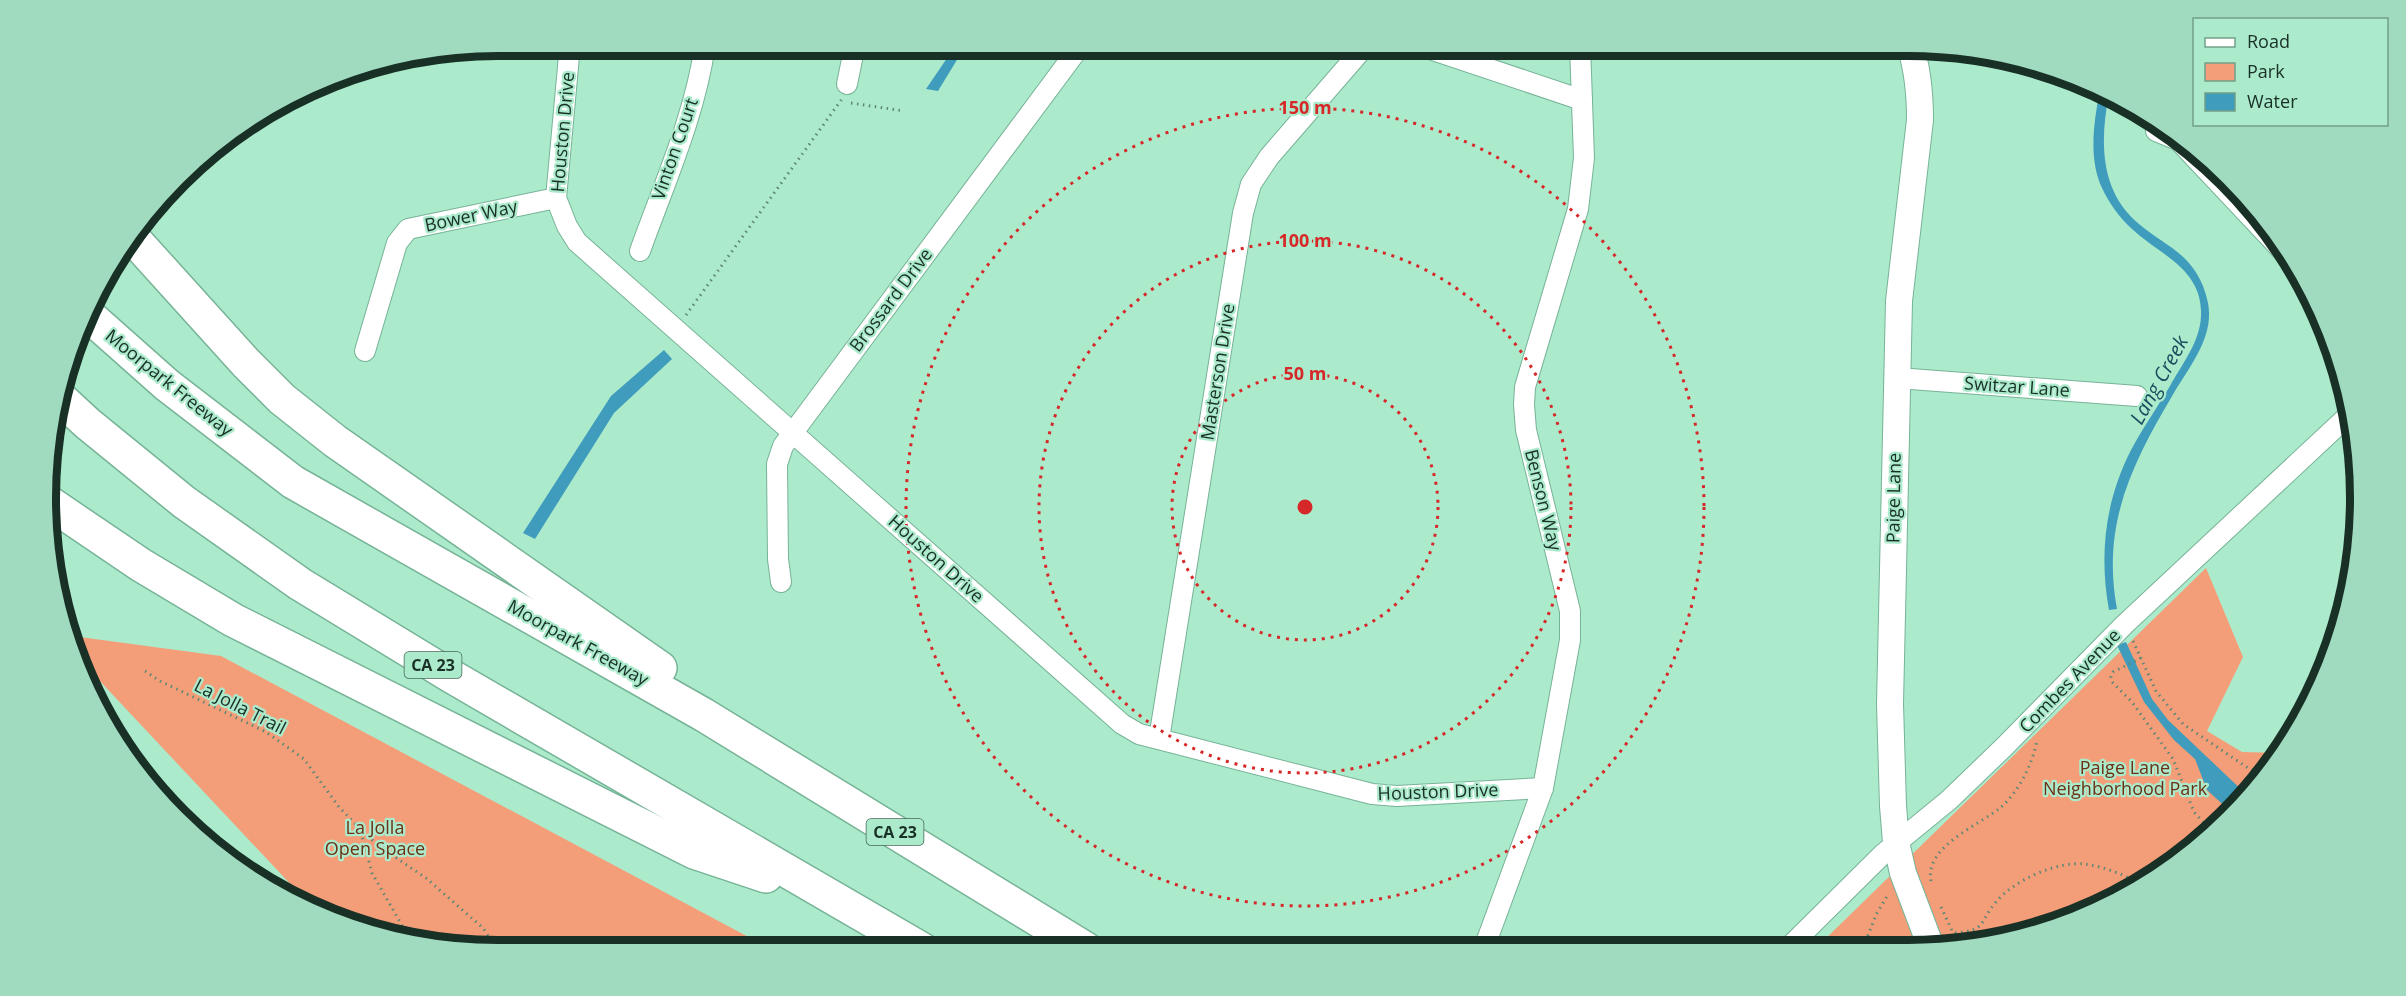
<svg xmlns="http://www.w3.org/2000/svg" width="2406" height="996" font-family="'Open Sans',sans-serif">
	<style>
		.green { fill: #f49e79 }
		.water { fill: #3f9cbc }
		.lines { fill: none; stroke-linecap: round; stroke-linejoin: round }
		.minor-casing { stroke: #77b397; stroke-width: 22 }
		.tertiary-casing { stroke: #77b397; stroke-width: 28 }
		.motorway-casing { stroke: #77b397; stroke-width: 36 }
		.path { stroke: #5e8874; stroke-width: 3; stroke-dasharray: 1.5 4.5; stroke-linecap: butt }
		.minor { stroke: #fff; stroke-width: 20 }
		.tertiary { stroke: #fff; stroke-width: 26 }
		.motorway { stroke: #fff; stroke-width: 33 }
		.ring { fill: none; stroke: #d62828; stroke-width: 3; stroke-dasharray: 3 6 }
		.labels { text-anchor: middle; stroke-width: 4.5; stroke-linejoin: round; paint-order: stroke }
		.shield { fill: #aceacc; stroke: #446857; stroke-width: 1.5 }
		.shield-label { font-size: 16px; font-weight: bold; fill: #183025 }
		.street-label { font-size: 18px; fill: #183025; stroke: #aceacc }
		.park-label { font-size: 18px; fill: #6b3116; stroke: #aceacc }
		.water-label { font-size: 20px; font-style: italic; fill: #184c5e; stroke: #aceacc }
		.rim { fill: none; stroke: #183025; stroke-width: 8 }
		.centre { fill: #d62828; stroke: #aceacc; stroke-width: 3 }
		.ring-label { font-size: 18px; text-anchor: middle; font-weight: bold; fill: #d62828; stroke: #aceacc; stroke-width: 4.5; stroke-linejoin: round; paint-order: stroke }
	</style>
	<rect width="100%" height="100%" fill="#aceacc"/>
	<g class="green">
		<polygon points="2206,568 2243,657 2207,731 2242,752 2282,753 2206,839 2082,916 1967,947 1817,947"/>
		<polygon points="72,636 221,656 773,950 498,951 353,927 309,904 83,663"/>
	</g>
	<g class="water">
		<polygon points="956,45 966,45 938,91 926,89"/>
		<path d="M2100,90L2109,94C2100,140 2099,191 2139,224C2165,246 2189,252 2203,286C2206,295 2209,303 2209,313C2210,341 2189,368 2175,391C2133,462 2101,523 2117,609L2109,610C2099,555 2105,502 2130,452C2142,429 2157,408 2170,386C2182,364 2200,342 2201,316C2203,268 2159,255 2131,228C2119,217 2109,203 2102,188C2088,158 2094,121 2100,90Z"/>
		<polygon points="664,350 672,359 614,413 535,539 523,533 611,396"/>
		<polygon points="2126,642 2152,699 2168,720 2246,794 2230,811 2207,790 2195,759 2174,740 2144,702 2117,645"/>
	</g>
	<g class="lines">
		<g class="minor-casing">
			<g id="minor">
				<polyline points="570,45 556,198 567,226 577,242 1122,724 1139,734 1372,794 1397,796 1543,788"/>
				<polyline points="1418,45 1582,100"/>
				<polyline points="847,84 855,45"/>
				<polyline points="2156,131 2178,140 2292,261"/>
				<path d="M640,251C664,184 695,116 705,45"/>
				<polyline points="365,351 397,243 408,229 556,198"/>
				<polyline points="1897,378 2137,396"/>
				<polyline points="781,582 778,559 777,464 783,446 1081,45"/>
				<polyline points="2335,646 2338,641"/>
				<polyline points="1159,739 1243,213 1251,184 1269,157 1366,45"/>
				<polyline points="1484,948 1543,788 1570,640 1570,611 1526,430 1524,405 1525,387 1578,209 1584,158 1580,45"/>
				<polyline points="1788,948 1883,854 1949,800 2004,747 2124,625 2351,413"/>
			</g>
		</g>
		<g class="tertiary-casing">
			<path id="tertiary" d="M1910,45C1918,70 1920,94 1920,120L1899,301L1890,704L1893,806L1896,842L1903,873L1931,947"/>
		</g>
		<g class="motorway-casing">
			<g id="motorway">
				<polyline points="133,238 246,363 282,399 335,441 660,668"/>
				<polyline points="87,314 167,385 293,482 704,715 1086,949"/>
				<polyline points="59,397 87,423 184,502 300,584 451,676 923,950"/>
				<polyline points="51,504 141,565 233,620 694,852 766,876"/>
			</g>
		</g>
		<g class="path">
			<polyline points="851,103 904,111"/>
			<polyline points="686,315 842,99"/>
			<polyline points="2133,641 2156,691 2183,724 2248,768 2263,774"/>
			<polyline points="2141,658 2113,672 2111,677 2112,682 2132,702 2173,759 2194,812 2212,832"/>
			<polyline points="145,671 160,681 266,732 304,759 339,807 361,830 380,847 426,878 483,928 498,951"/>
			<polyline points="361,832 372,873 408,936"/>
			<path d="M1931,881C1924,847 1979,825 2000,808C2019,792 2033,763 2037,740"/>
			<polyline points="1941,907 1953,933 1973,946"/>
			<path d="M1955,933C1988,930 1978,923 1996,902C2013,881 2056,861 2084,864C2101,866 2121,873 2136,882"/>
			<polyline points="1863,947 1877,913 1889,893"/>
		</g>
		<use href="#minor" class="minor"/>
		<use href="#tertiary" class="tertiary"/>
		<use href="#motorway" class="motorway"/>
	</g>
	<g class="ring">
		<circle cx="1305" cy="507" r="133"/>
		<circle cx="1305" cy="507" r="266"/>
		<circle cx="1305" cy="507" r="399"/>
	</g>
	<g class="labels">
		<g class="shield">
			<rect x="404.5" y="652" width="57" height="26" rx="4.5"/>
			<rect x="866.5" y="819" width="57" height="26" rx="4.5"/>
		</g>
		<g class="shield-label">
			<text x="433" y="671">CA 23</text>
			<text x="895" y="838">CA 23</text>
		</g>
		<g class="street-label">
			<text transform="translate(563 132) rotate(-85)" y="6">Houston Drive</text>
			<text transform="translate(675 149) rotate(-71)" y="6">Vinton Court</text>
			<text transform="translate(471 216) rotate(-12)" y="6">Bower Way</text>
			<text transform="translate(891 300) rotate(-53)" y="6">Brossard Drive</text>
			<text transform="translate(1218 372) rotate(-81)" y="6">Masterson Drive</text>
			<text transform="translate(169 383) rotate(39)" y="6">Moorpark Freeway</text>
			<text transform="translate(2017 387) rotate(4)" y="6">Switzar Lane</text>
			<text transform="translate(1894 498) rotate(-89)" y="6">Paige Lane</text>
			<text transform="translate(1543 500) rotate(76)" y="6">Benson Way</text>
			<text transform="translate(936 559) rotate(42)" y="6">Houston Drive</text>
			<text transform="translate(578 643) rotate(29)" y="6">Moorpark Freeway</text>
			<text transform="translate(2070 681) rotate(-46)" y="6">Combes Avenue</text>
			<text transform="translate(240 707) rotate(27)" y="6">La Jolla Trail</text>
			<text transform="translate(1438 792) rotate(-2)" y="6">Houston Drive</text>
		</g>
		<g class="park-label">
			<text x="2125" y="774">Paige Lane<tspan x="2125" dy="21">Neighborhood Park</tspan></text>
			<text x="375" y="834">La Jolla<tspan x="375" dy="21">Open Space</tspan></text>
		</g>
		<g class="water-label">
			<text transform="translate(2159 380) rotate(-61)" y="7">Lang Creek</text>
		</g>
	</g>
	<path d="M0 0H2406V996H0ZM498 56H1908A442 442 0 0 1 2350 498V498A442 442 0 0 1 1908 940H498A442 442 0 0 1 56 498V498A442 442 0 0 1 498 56Z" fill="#a0dbbf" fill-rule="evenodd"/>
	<path class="rim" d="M498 56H1908A442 442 0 0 1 2350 498V498A442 442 0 0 1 1908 940H498A442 442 0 0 1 56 498V498A442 442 0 0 1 498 56Z"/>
	<circle cx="1305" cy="507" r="9" class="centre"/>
	<g class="ring-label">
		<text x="1305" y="114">150 m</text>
		<text x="1305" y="247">100 m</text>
		<text x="1305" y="380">50 m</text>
	</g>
	<rect x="2193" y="18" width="195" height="108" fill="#aceacc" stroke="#71a089" stroke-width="1.5"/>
	<rect x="2205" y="38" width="30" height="9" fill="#ffffff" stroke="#71a089" stroke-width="1.5"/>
	<text x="2247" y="48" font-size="18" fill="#183025">Road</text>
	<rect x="2205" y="63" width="30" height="18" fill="#f49e79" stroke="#71a089" stroke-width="1.5"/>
	<text x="2247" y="78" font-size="18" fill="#183025">Park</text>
	<rect x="2205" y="93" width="30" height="18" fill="#3f9cbc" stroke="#71a089" stroke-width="1.5"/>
	<text x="2247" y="108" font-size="18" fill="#183025">Water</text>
</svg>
